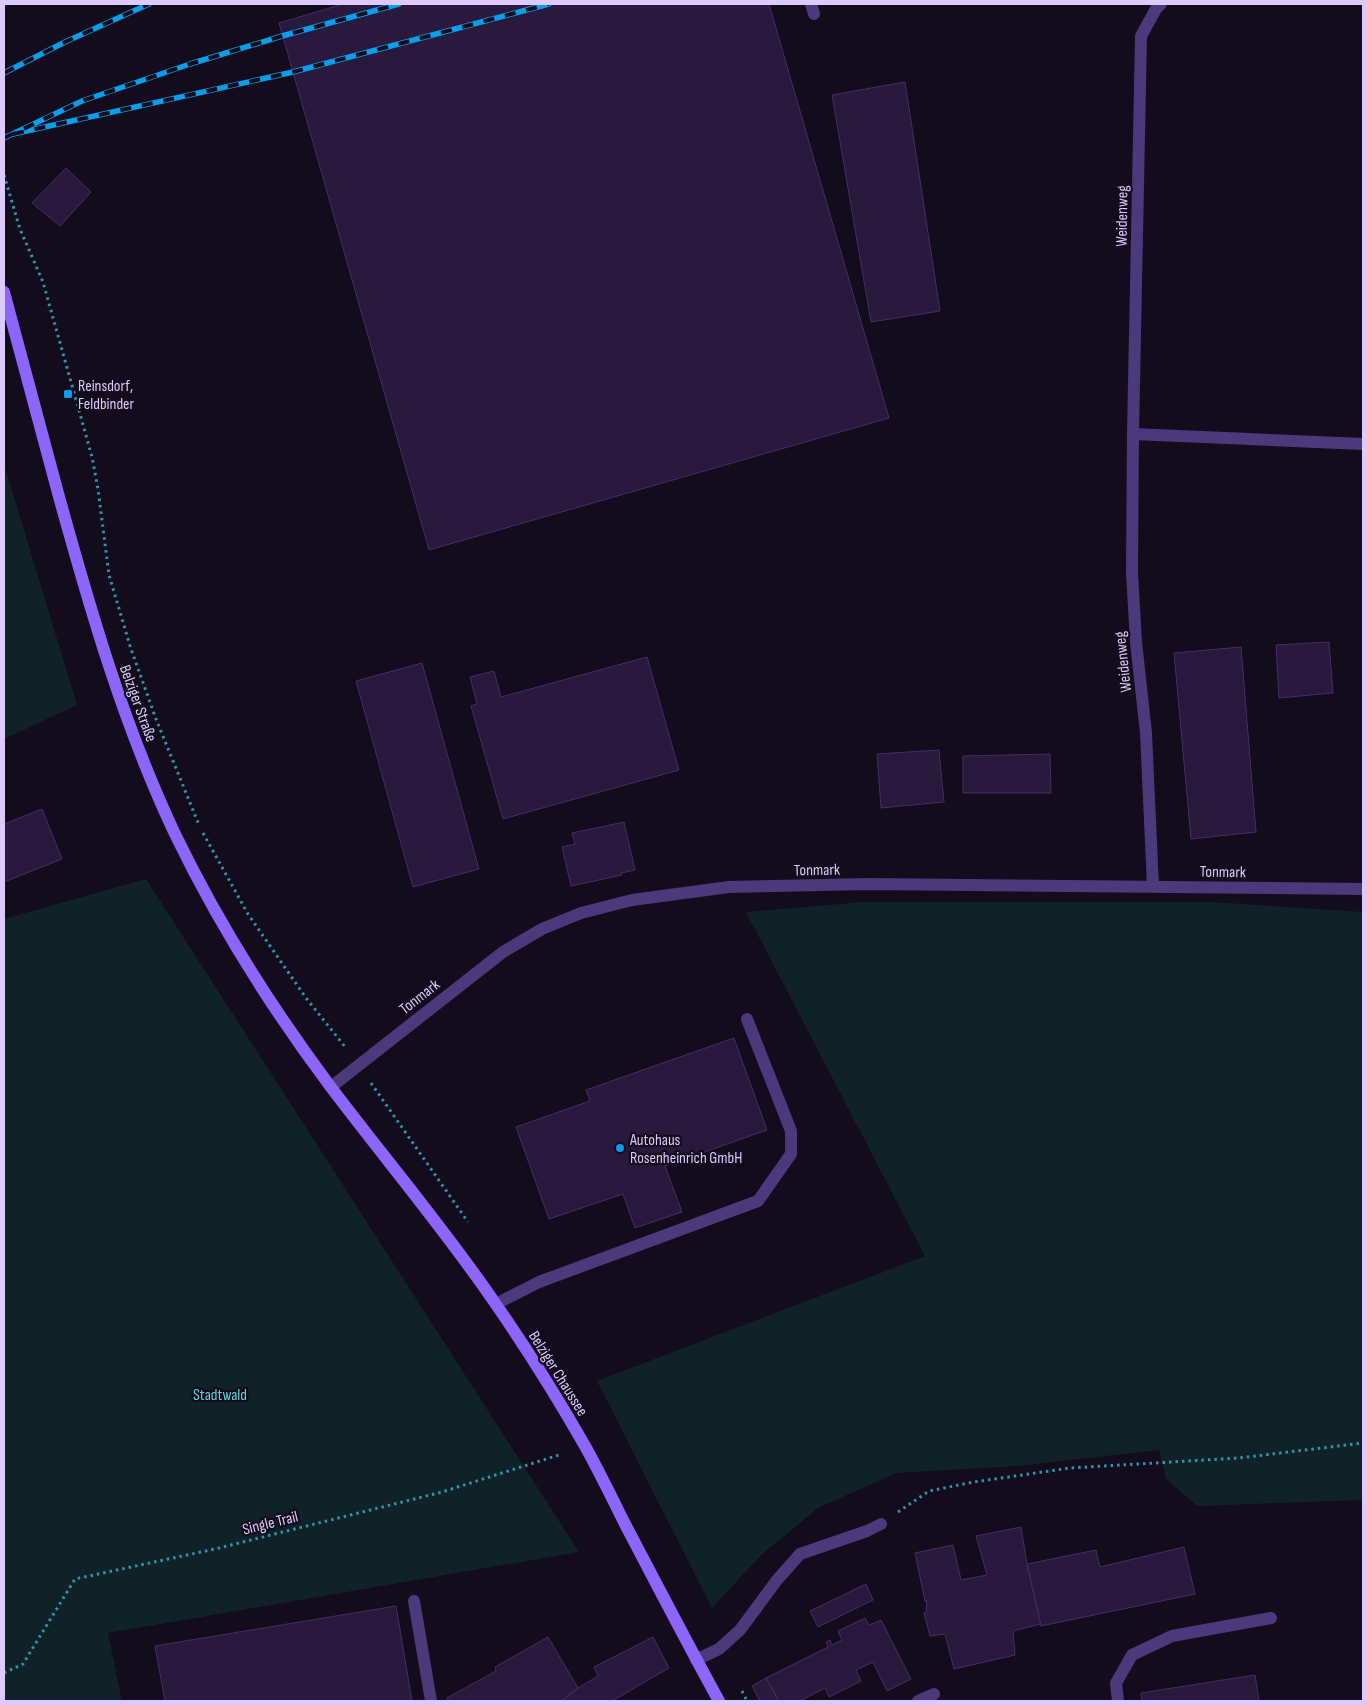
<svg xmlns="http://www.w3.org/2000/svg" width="1367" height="1705" font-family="'Sofia Sans Condensed',sans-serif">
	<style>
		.green { fill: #102227 }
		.building { fill: #29193d; stroke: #472c69 }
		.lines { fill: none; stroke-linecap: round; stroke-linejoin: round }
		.path { stroke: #3194ab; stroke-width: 3; stroke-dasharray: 2.5 4; stroke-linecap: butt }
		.service { stroke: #4b397b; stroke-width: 12 }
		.minor { stroke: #4b397b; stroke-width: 12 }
		.secondary { stroke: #8d65fa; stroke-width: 12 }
		.rail-casing { stroke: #089eeb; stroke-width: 5.5 }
		.rail { stroke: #130c1d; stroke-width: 4; stroke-dasharray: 11; stroke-linecap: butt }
		.poi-dot { fill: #089eeb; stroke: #130c1d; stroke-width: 2 }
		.labels { text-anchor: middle; stroke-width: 4.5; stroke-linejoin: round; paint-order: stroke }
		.street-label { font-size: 16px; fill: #dccafd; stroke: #130c1d }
		.poi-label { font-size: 16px; fill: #dccafd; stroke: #130c1d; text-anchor: start }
		.park-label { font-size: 16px; fill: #5adad9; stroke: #130c1d }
	</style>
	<rect width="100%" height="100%" fill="#130c1d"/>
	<g class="green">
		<polygon points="4,464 77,705 4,739"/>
		<polygon points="146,879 579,1552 108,1633 122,1701 4,1701 4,919"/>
		<polygon points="863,902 1211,902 1363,912 1363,1500 1197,1506 1166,1479 1159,1450 1017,1466 896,1473 818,1508 760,1556 712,1608 597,1381 925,1256 746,912"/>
	</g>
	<g class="building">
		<polygon points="343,4 769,4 889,418 429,550 279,23"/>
		<polygon points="905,82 940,311 871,322 832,95"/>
		<polygon points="66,168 91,192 60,226 32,203"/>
		<polygon points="1329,642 1333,693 1279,698 1276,645"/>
		<polygon points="1241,647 1256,832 1191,839 1174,653"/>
		<polygon points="647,657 679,770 503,819 471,706 477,704 470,677 494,671 501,697"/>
		<polygon points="422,663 479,869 413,887 356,681"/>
		<polygon points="939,750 944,802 881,808 877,754"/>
		<polygon points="1050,754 1051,793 963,793 963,756"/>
		<polygon points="42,809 62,859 4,882 4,824"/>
		<polygon points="624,822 635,870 621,873 622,875 571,886 562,847 575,844 572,833"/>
		<polygon points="734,1038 767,1130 665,1166 682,1212 635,1228 623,1194 549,1219 516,1127 590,1101 586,1090"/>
		<polygon points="1021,1527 1027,1564 1041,1624 1013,1631 1015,1655 954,1669 945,1634 930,1636 924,1613 926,1613 927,1601 925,1601 915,1553 953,1545 961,1580 987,1575 976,1536"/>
		<polygon points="1184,1547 1195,1594 1041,1626 1027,1564 1096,1550 1100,1567"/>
		<polygon points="866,1584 873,1600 818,1627 810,1611"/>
		<polygon points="396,1606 412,1701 165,1701 155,1646"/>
		<polygon points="865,1618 869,1625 881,1620 911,1679 887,1691 873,1662 856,1670 861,1681 829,1697 825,1688 800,1701 779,1701 766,1678 828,1647 826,1642 830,1640 832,1645 842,1640 838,1631"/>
		<polygon points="548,1637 578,1688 562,1701 449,1701 447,1698 496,1671 495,1667"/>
		<polygon points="653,1637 669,1668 612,1701 562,1701 578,1688 598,1676 594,1667"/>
		<polygon points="1255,1675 1259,1701 1142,1701 1141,1693"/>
		<polygon points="766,1678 779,1701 760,1701 752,1686"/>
	</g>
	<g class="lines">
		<g class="path">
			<polyline points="4,175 20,229 43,282 92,457 98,489 109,575 131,649 156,719 199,825"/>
			<polyline points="203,833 248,914 306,998 346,1048"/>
			<polyline points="371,1083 468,1222"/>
			<polyline points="898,1512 929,1491 974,1482 1070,1468 1239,1458 1363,1443"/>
			<polyline points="4,1673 23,1664 75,1579 215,1549 442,1492 562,1454"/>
			<polyline points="742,1691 747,1701"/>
		</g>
		<g class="service">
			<polyline points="811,4 814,14"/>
			<polyline points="496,1304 539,1282 758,1201 791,1154 791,1131 747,1019"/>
			<polyline points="414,1601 431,1701"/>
			<polyline points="696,1660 719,1649 740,1630 777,1580 800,1554 867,1531 881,1524"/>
			<polyline points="918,1701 934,1694"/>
			<polyline points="1118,1701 1116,1683 1132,1655 1172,1636 1271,1618"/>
		</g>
		<g class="minor">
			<polyline points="1133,434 1363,444"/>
			<polyline points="1153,886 1146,733 1136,642 1132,573 1133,434 1141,36 1156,9 1161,4"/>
			<polyline points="331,1087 503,952 542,929 581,913 632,900 729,887 868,884 1363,889"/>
		</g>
		<path class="secondary" d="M4,292C22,359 40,426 58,493C90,609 123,724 175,834C218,923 271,1007 330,1086C385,1159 444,1228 495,1303C527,1349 557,1397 585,1446C599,1471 612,1498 625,1524C656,1583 687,1643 719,1701"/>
		<g class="rail-casing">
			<g id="rail">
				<polyline points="4,73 65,42 149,4"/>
				<polyline points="13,134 293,72 549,4"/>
				<polyline points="4,138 82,101 190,64 282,36 399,4"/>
			</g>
		</g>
		<use href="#rail" class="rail"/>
	</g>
	<g class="poi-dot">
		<rect x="63" y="389" width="10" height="10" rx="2.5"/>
		<circle cx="620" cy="1148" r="5"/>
	</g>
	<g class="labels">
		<g class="street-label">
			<text transform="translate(1121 216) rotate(-89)" y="6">Weidenweg</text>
			<text transform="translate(1122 662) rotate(-96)" y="6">Weidenweg</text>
			<text transform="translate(139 703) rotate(70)" y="6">Belziger Straße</text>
			<text transform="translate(817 869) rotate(-1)" y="6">Tonmark</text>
			<text transform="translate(1223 871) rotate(1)" y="6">Tonmark</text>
			<text transform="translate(419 996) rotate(-38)" y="6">Tonmark</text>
			<text transform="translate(559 1373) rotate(58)" y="6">Belziger Chaussee</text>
			<text transform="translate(270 1522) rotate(-14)" y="6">Single Trail</text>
		</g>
		<g class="poi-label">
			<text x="78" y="391">Reinsdorf,<tspan x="78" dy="18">Feldbinder</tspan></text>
			<text x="630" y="1145">Autohaus<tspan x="630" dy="18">Rosenheinrich GmbH</tspan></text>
		</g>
		<g class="park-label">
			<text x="220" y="1400">Stadtwald</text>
		</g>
	</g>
	<rect width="1367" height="1705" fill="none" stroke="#dccafd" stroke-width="10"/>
</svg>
